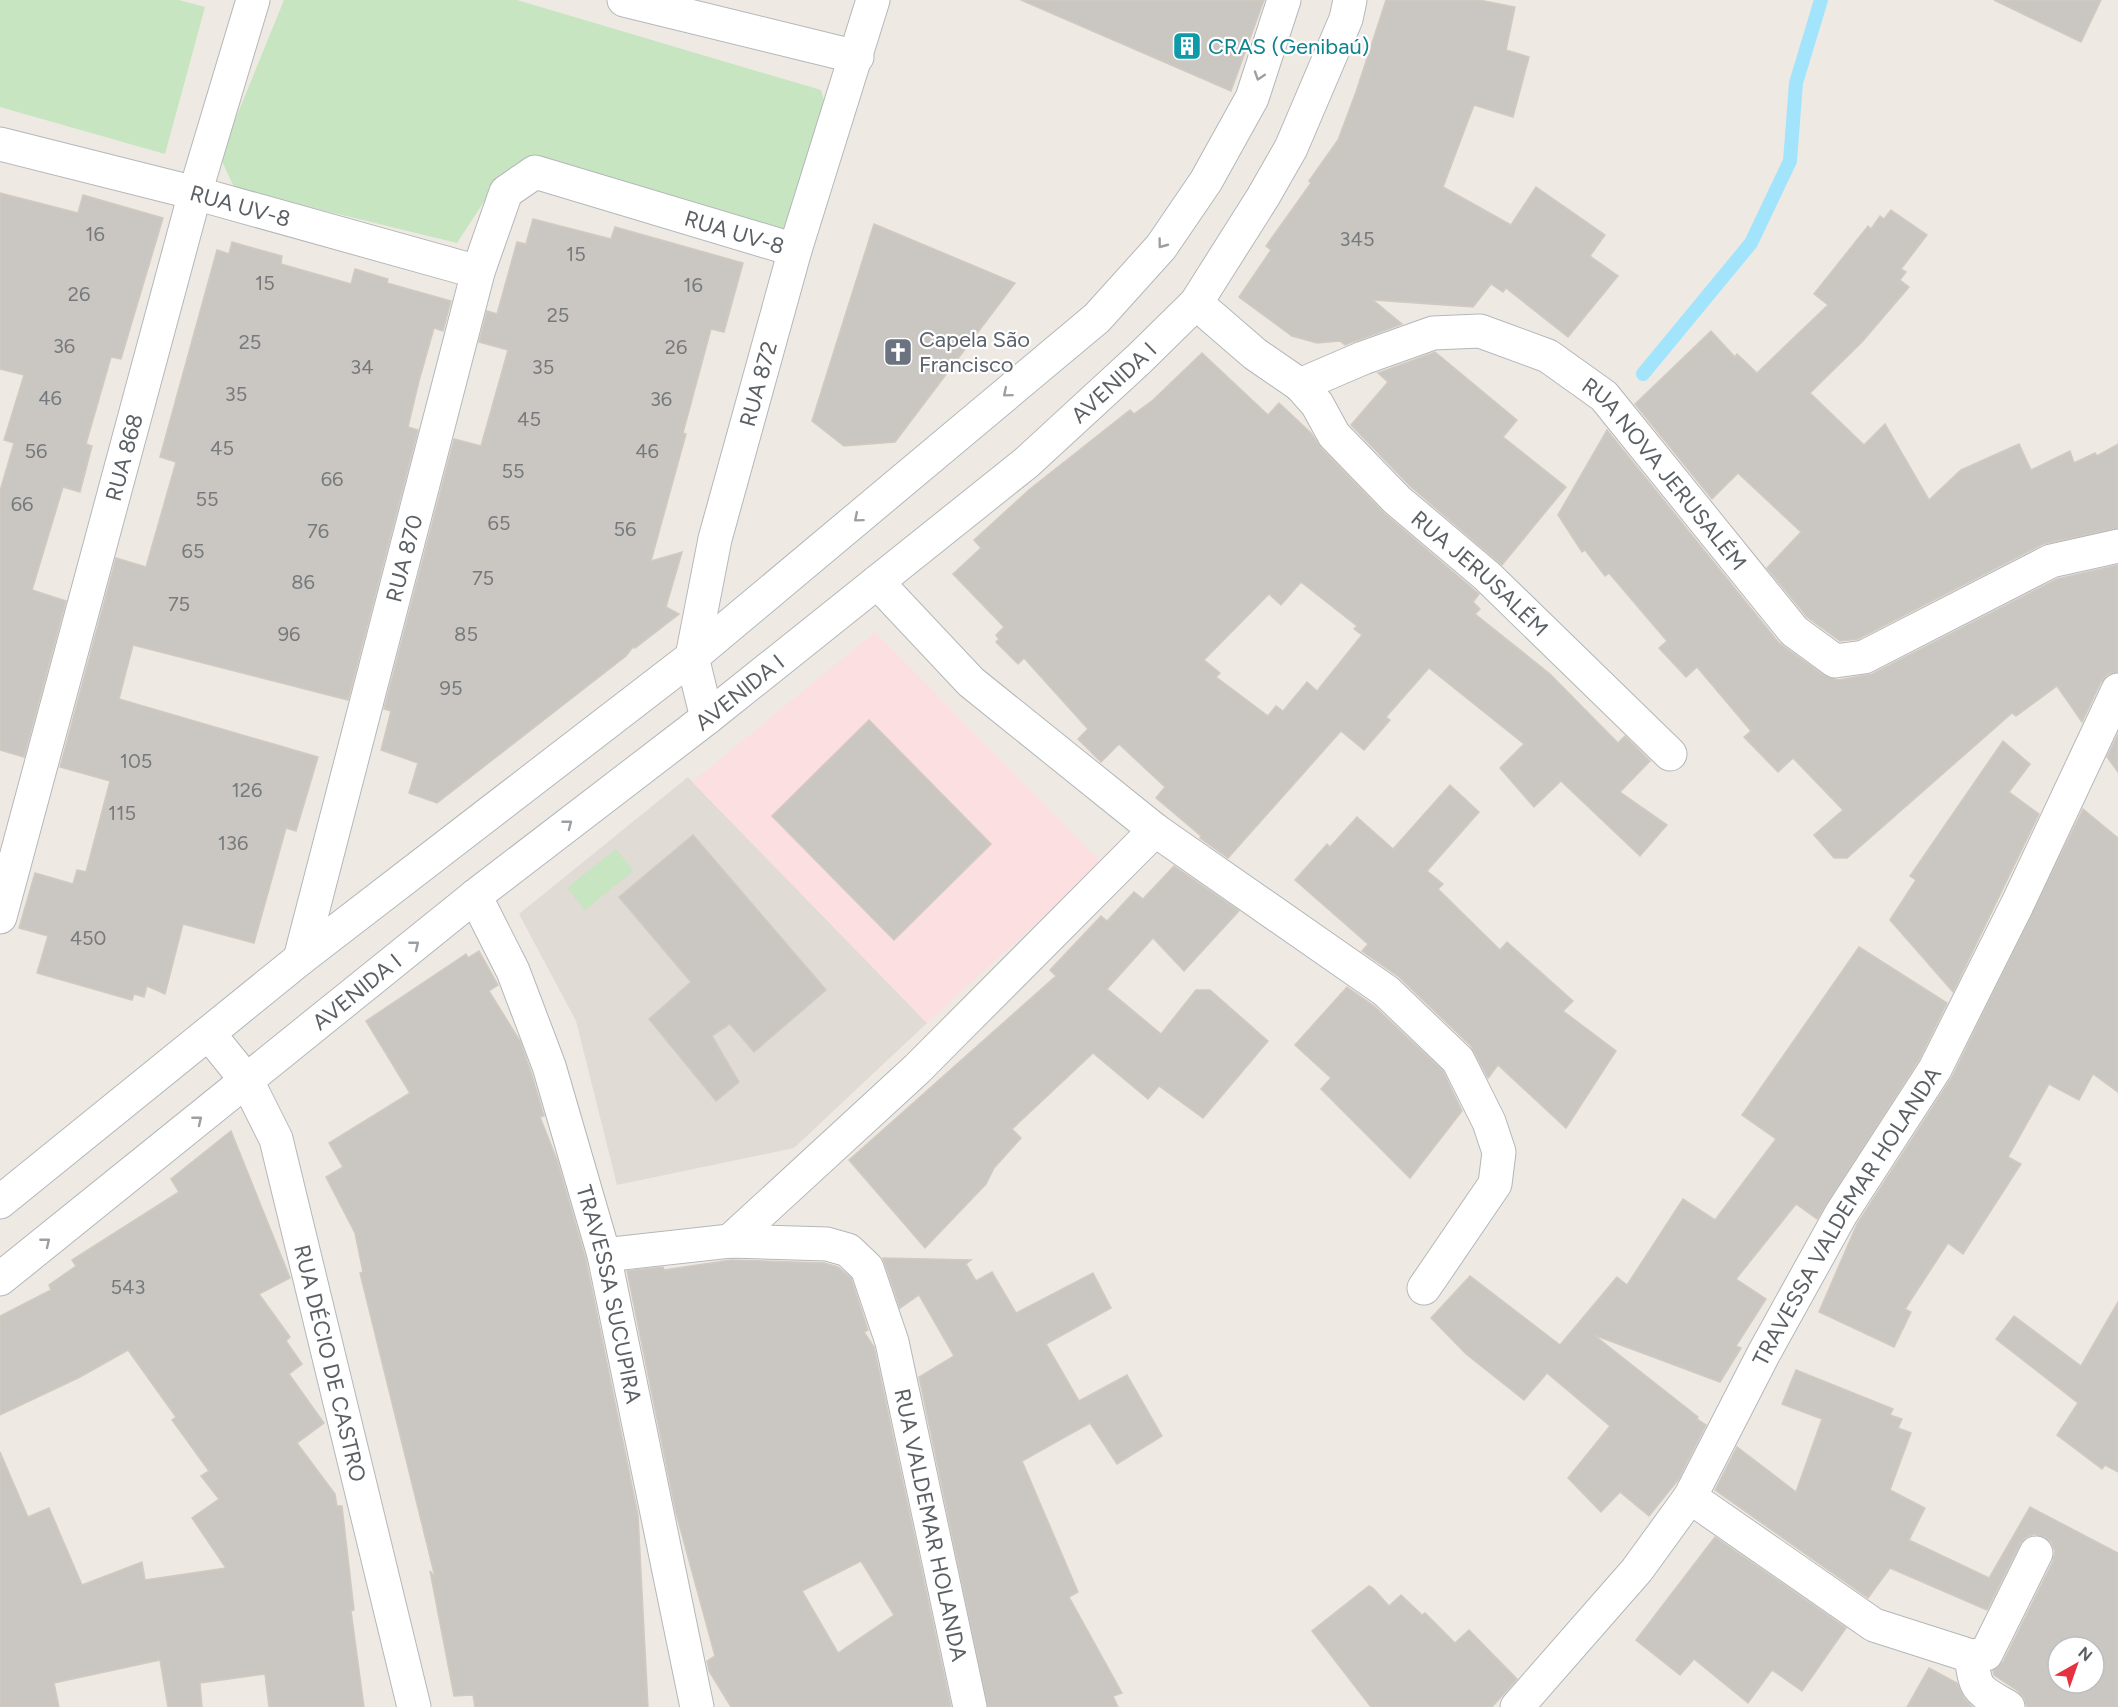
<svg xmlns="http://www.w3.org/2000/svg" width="2118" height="1707" font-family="Figtree,sans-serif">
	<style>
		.education { fill: #e0dbd4 }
		.medical { fill: #fbdfe1 }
		.green { fill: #c6e5c0 }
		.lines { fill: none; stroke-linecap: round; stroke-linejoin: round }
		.stream { stroke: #a3e4fd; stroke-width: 14 }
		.building { fill: #cac7c2; stroke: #d2cac1; stroke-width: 1.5; fill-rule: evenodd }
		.minor-casing { stroke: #b4b7ba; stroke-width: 35 }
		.minor { stroke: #fff; stroke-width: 33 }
		.oneway { stroke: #9da0a2 }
		.labels { text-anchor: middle; stroke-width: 4.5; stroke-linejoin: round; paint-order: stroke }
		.number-label { font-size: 20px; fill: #777a7c }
		.culture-label { font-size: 22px; fill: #0d838f; stroke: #fff; text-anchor: start }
		.street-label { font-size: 22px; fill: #5b6064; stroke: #fff }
		.worship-label { font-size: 22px; fill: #5b616d; stroke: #fff; text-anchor: start }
	</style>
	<rect width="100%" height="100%" fill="#eeeae3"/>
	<polygon class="education" points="688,777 927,1023 794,1148 617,1185 576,1021 519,914"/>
	<polygon class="medical" points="875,632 1102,863 927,1023 692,782"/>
	<g class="green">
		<polygon points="0,0 179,0 205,7 165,154 0,107"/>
		<polygon points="284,0 517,0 821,90 829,119 802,222 774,235 500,177 457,243 235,189 220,157"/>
		<polygon points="616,849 633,871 585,910 567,888"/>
	</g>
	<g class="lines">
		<polyline class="stream" points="1643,374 1751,243 1790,161 1796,83 1821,0"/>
	</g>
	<g class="building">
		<polygon points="1021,0 1264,0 1231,91"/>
		<polygon points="1386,0 1479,0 1515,7 1506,50 1529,57 1513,117 1474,105 1443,187 1511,225 1536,187 1605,235 1590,256 1618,276 1568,337 1506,288 1503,292 1491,284 1473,307 1373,300 1402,324 1345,345 1340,341 1317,343 1292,336 1239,297 1271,250 1266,246 1311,183 1309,181 1338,140 1356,92"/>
		<polygon points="1994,0 2101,0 2081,42"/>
		<polygon points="0,193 78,213 83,195 163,218 121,359 111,357 86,444 92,446 80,492 63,487 32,590 66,601 24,757 0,750 0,491 14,443 4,440 24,375 0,369"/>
		<polygon points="1891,210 1927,235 1901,269 1906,272 1900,280 1909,287 1862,342 1810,393 1864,445 1885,424 1929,500 1961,470 2019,444 2031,470 2070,451 2074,463 2095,453 2097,456 2118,444 2118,528 2043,544 1858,639 1840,641 1807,617 1767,568 1801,532 1738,473 1712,499 1635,404 1711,331 1735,357 1737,354 1757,373 1828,305 1814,294 1868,226 1871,229 1880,216 1884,219"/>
		<polygon points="533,219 611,239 615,227 743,263 724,332 711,329 683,433 686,434 651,561 682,552 666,607 679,614 635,648 633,647 626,656 437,803 409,793 418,763 381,750 391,711 384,709 454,439 481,446 508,350 479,342 487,311 497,314 517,242 526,244"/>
		<polygon points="874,224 1015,283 895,442 844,446 812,421"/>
		<polygon points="232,242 282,256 281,264 351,284 355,269 388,279 387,283 451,301 443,331 434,328 419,381 408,427 418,430 348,700 133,645 119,699 318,757 296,831 286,828 254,943 183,924 165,994 147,986 144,997 134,994 132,1000 37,973 48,936 19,928 35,873 73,884 77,870 86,872 110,781 60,767 116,558 146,567 176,462 160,457 217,250 229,254"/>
		<polygon points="1435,352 1517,420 1503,437 1566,487 1502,565 1410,486 1351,425 1388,382 1378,373"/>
		<path d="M1202,353L1268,415L1279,403L1311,433L1321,448L1384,513L1479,594L1473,602L1480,609L1475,614L1550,674L1618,743L1625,736L1650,761L1620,792L1667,825L1640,856L1561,781L1534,807L1500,768L1524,744L1429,668L1386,717L1390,720L1364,750L1341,731L1228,858L1200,838L1201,836L1156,798L1165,787L1119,744L1101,762L1078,739L1088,729L1024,658L1018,664L996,642L999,639L996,635L1004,627L953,574L981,548L974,540L1030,489L1130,410L1134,414L1153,400ZM1301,582L1357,626L1354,629L1362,635L1317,691L1307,682L1283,711L1276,706L1268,716L1216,677L1220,673L1204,660L1269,594L1281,605Z"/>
		<polygon points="1607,430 1779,643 1825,676 1838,680 1872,674 2057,579 2118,565 2118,672 2108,674 2101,682 2082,722 2057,686 2016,716 2012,713 1847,858 1834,858 1814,835 1843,810 1793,758 1778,772 1744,737 1751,731 1697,667 1686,677 1659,648 1667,641 1609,573 1605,576 1585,550 1582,552 1558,515"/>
		<polygon points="869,720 991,844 894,940 772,816"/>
		<polygon points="2118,734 2118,772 2107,757"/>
		<polygon points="2003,741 2030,764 2009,792 2039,814 1953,992 1890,920 1916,880 1910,876"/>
		<polygon points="1450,785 1479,812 1427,871 1443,884 1438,889 1500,950 1507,942 1573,1001 1563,1011 1616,1051 1566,1128 1498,1065 1488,1078 1471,1046 1399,977 1362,951 1368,944 1295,880 1327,844 1330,847 1357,817 1393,849"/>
		<polygon points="2083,809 2118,838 2118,1092 2093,1074 2079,1100 2049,1084 2008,1157 2021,1164 1963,1254 1948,1243 1905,1309 1911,1312 1894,1347 1819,1312 1857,1224 1952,1077"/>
		<polygon points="693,835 826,990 754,1052 730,1024 712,1036 739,1082 716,1101 649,1019 691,982 619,897"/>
		<polygon points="1174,866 1239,911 1184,971 1153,938 1107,989 1161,1034 1196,990 1210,990 1268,1041 1203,1118 1159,1086 1148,1099 1093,1053 1012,1129 1021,1138 994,1168 986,1184 925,1248 849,1160 1056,976 1050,970 1101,916 1107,921 1134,892 1143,899"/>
		<polygon points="1859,947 1947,1003 1919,1060 1817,1219 1796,1204 1736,1279 1766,1299 1736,1346 1741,1348 1720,1382 1594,1335 1698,1417 1697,1419 1706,1425 1678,1480 1649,1516 1620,1492 1601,1512 1568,1478 1610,1426 1547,1373 1524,1400 1466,1354 1431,1318 1470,1276 1560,1345 1617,1277 1627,1285 1683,1199 1715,1220 1776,1139 1742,1115"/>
		<polygon points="479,951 498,985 489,991 520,1041 531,1072 544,1116 540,1117 557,1160 586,1260 638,1515 648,1707 475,1707 473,1695 454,1696 430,1571 435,1577 360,1273 363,1272 355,1233 326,1177 343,1167 329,1143 410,1093 366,1021 466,954 468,958"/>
		<polygon points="1347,987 1374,1006 1443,1071 1462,1111 1410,1178 1321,1089 1331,1078 1295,1045"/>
		<polygon points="231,1131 290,1278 259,1294 290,1337 286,1341 302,1364 289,1374 324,1423 297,1443 335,1494 337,1506 342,1506 354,1610 351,1611 364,1707 269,1707 265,1674 200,1683 202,1707 168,1707 160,1660 54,1683 59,1707 0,1707 0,1452 28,1517 49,1508 82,1585 142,1562 145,1580 226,1568 192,1518 219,1499 201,1476 209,1471 172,1420 176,1417 128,1350 80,1377 0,1415 0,1316 51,1290 49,1285 76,1266 72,1260 179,1192 171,1179"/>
		<polygon points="883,1258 971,1260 966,1264 976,1281 992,1272 1016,1313 1093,1273 1111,1308 1046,1344 1079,1401 1127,1375 1162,1436 1117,1464 1090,1423 1022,1461 1078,1592 1069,1597 1122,1693 1113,1696 1118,1707 988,1707 919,1377 954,1356 919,1295 900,1308"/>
		<path d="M731,1260L824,1263L838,1267L851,1278L868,1330L864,1332L874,1347L951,1707H731L709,1671L707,1661L715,1656L676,1513L627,1271L663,1267L664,1270ZM861,1561L894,1615L838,1653L802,1591Z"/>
		<polygon points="2118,1302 2118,1472 2105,1465 2102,1469 2057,1435 2078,1403 1996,1339 2014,1316 2081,1366"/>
		<path d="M1796,1370L1893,1409L1890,1415L1902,1419L1898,1428L1911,1433L1890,1490L1925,1508L1909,1540L1989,1578L2030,1507L2118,1553V1707H2027L2024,1698L2018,1691L1994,1675L1993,1671L2003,1662L2053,1561L2055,1551L2051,1542L2045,1537L2034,1534L2025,1538L2020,1544L1987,1610L1890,1568L1868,1598L1715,1490L1737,1447L1796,1492L1822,1419L1782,1404ZM2058,1647H2094V1683H2058Z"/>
		<polygon points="1715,1537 1846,1628 1802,1691 1772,1670 1748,1703 1694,1659 1680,1675 1636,1640"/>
		<polygon points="1369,1586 1373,1588 1389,1606 1401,1595 1422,1615 1425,1613 1455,1643 1469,1630 1517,1679 1492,1707 1371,1707 1312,1631"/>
		<polygon points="1929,1668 1957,1683 1964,1698 1972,1707 1907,1707"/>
	</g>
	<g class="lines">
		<g class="minor-casing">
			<g id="minor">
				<polyline points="624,0 857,57"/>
				<path id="s1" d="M0,144L195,193L478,272"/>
				<path id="s2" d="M1196,303L1255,354L1300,385L1363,358L1433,333L1480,331L1548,356L1604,396L1794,631L1835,661L1864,657L2051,561L2118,546"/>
				<path id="s3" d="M1300,385L1317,404L1334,435L1397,500L1487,576L1670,754"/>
				<polyline points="877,582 971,682 1155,830 1386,991 1458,1060 1489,1122 1499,1152 1495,1184 1424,1288"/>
				<path id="s4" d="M707,718L692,657L715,539L795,250L873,0"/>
				<path id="s5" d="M475,896L513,971L549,1066L604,1255L697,1707"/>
				<path id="s6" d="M0,917L195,193L253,0"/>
				<path id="s7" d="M300,959L478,272L506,192L535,172L795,250"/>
				<path id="s8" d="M209,1034L247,1081L276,1139L414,1707"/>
				<polyline points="0,1202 300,959 692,657 1097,318 1161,247 1206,181 1252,98 1284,0"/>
				<polyline points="730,1241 917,1069 1155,830"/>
				<path id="s9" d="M604,1255L730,1241L827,1244L848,1250L867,1268L892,1342L970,1707"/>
				<path id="s10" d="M0,1279L475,896L707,718L1026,463L1139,359L1196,303L1263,197L1291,148L1346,19L1350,0"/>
				<polyline points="1690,1497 1874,1625 1971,1656 1986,1654 2036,1553"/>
				<path d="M1971,1656C1976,1692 1977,1689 2008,1707"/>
				<path id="s11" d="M1517,1707L1637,1570L1690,1497L1764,1353L1841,1214L1935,1069L2017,905L2118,690"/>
			</g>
		</g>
		<use href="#minor" class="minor"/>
	</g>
	<defs><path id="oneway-chevron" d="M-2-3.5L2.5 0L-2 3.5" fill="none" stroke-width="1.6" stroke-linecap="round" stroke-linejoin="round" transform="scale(1.5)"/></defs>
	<g class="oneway">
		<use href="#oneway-chevron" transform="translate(1259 76) rotate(108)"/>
		<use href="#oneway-chevron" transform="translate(1162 244) rotate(127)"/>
		<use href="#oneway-chevron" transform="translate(1007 393) rotate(140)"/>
		<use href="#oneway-chevron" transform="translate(858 518) rotate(140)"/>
		<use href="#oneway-chevron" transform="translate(568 824) rotate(-38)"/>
		<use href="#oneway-chevron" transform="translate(415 945) rotate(-39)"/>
		<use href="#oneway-chevron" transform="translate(198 1120) rotate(-39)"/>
		<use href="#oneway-chevron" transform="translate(46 1242) rotate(-39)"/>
	</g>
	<defs>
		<g id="building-square" transform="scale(1.5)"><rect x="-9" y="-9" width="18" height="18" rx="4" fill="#0f9aa8" stroke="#fff"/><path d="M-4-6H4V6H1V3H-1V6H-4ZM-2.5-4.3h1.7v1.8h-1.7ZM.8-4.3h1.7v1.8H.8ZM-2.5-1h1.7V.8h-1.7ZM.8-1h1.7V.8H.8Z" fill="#fff"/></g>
		<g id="church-square" transform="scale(1.5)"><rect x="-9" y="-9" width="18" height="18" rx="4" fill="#6b7280" stroke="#fff"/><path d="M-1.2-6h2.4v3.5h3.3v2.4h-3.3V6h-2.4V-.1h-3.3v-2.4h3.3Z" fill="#fff"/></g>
	</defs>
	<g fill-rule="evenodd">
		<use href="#building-square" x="1187" y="46"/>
		<use href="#church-square" x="898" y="352"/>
	</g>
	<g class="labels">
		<g class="number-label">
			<text x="95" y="241">16</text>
			<text x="1357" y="246">345</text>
			<text x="576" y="261">15</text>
			<text x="265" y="290">15</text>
			<text x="693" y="292">16</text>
			<text x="79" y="301">26</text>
			<text x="558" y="322">25</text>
			<text x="250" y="349">25</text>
			<text x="64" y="353">36</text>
			<text x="676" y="354">26</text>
			<text x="362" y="374">34</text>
			<text x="543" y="374">35</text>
			<text x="236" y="401">35</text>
			<text x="50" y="405">46</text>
			<text x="661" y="406">36</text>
			<text x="529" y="426">45</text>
			<text x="222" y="455">45</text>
			<text x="36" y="458">56</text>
			<text x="647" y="458">46</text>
			<text x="513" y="478">55</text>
			<text x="332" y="486">66</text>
			<text x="207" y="506">55</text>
			<text x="22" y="511">66</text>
			<text x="499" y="530">65</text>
			<text x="625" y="536">56</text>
			<text x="318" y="538">76</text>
			<text x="193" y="558">65</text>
			<text x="483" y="585">75</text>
			<text x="303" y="589">86</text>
			<text x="179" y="611">75</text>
			<text x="289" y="641">96</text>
			<text x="466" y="641">85</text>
			<text x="451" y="695">95</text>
			<text x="136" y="768">105</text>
			<text x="247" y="797">126</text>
			<text x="122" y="820">115</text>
			<text x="233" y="850">136</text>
			<text x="88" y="945">450</text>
			<text x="128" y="1294">543</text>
		</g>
		<g class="culture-label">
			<text x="1208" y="54">CRAS (Genibaú)</text>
		</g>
		<g class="street-label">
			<text dy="8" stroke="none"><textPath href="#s1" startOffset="248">RUA UV-8</textPath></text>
			<text dy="8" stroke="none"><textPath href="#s7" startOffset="1038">RUA UV-8</textPath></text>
			<text dy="8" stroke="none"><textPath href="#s10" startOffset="1430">AVENIDA I</textPath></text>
			<text dy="8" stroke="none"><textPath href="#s4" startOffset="344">RUA 872</textPath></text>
			<text dy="8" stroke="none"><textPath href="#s6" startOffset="476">RUA 868</textPath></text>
			<text dy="8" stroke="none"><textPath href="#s2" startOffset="562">RUA NOVA JERUSALÉM</textPath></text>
			<text dy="8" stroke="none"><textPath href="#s7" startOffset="414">RUA 870</textPath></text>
			<text dy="8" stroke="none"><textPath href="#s3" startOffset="262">RUA JERUSALÉM</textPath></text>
			<text dy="8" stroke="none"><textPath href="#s10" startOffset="944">AVENIDA I</textPath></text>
			<text dy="8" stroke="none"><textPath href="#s10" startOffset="458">AVENIDA I</textPath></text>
			<text dy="8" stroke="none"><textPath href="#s11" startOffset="594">TRAVESSA VALDEMAR HOLANDA</textPath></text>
			<text dy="8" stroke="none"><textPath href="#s5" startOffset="422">TRAVESSA SUCUPIRA</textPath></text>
			<text dy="8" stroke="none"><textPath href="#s8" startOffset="356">RUA DÉCIO DE CASTRO</textPath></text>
			<text dy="8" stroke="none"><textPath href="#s9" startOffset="537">RUA VALDEMAR HOLANDA</textPath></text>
		</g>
		<g class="worship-label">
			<text x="919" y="347">Capela São<tspan x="919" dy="25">Francisco</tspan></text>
		</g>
	</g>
	<g transform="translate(2076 1665) rotate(40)"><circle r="28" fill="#ffffff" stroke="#bdbfc1" stroke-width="1.5"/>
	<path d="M0-4.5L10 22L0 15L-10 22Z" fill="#e6313f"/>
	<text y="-9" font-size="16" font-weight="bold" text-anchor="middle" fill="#5b6064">N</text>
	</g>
</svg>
